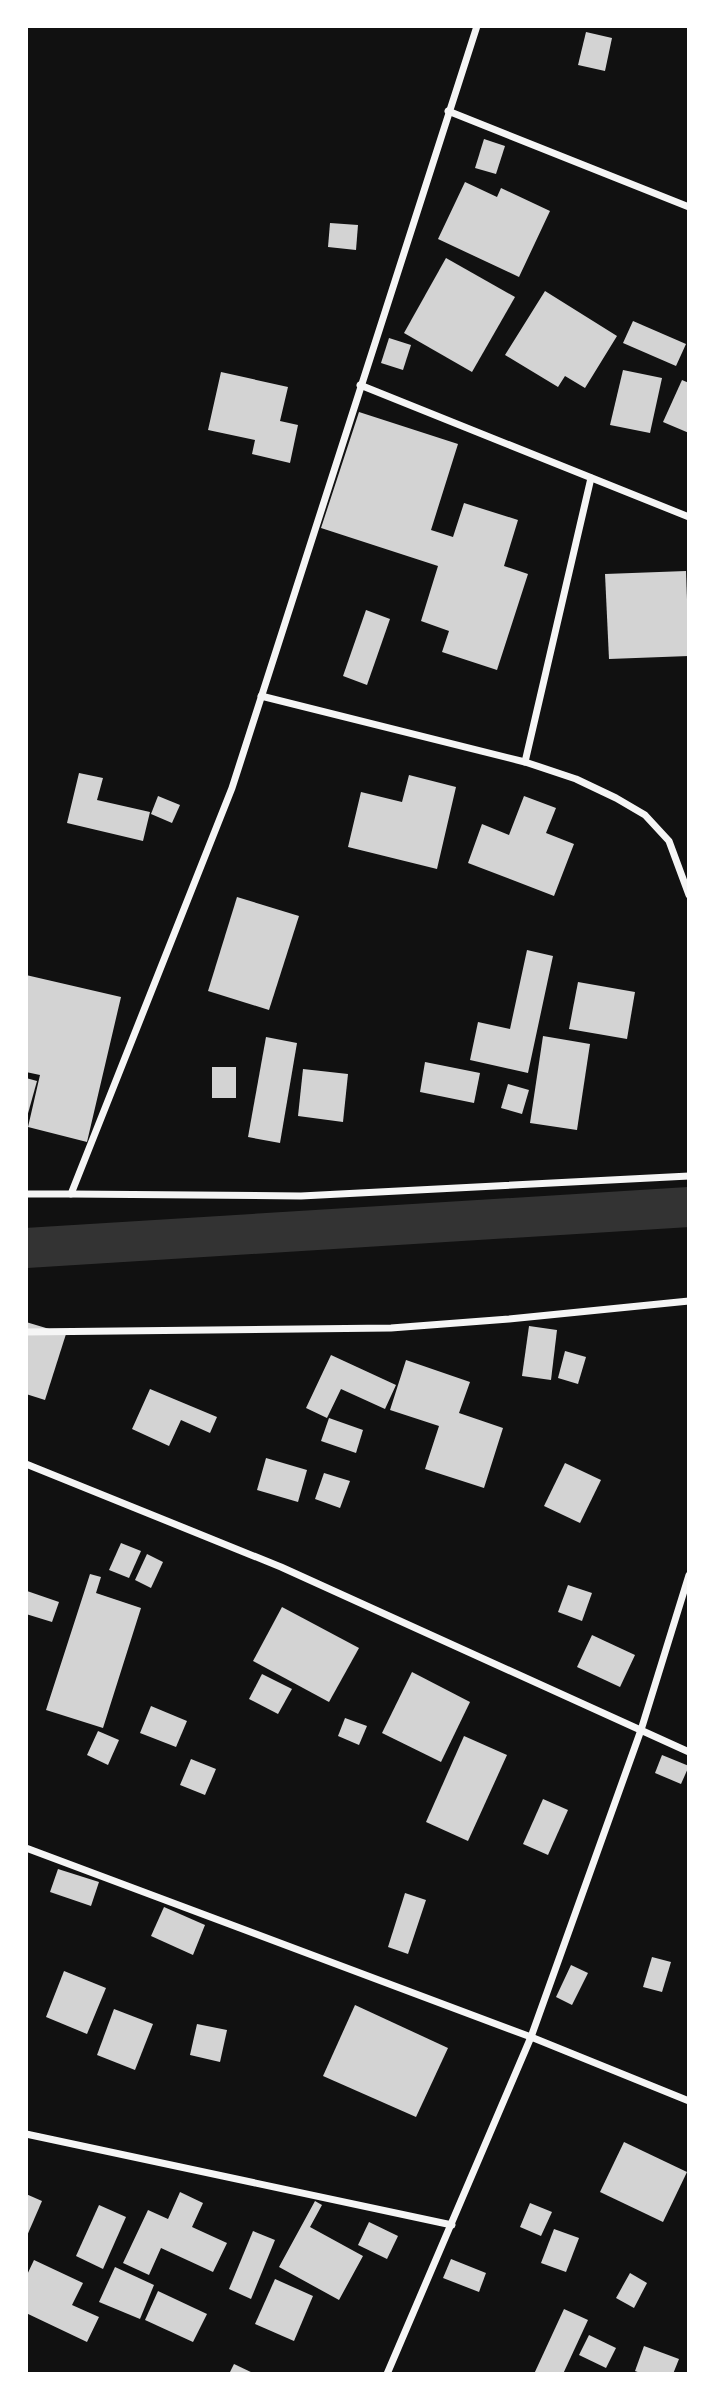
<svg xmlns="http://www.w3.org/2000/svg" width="715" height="2400" font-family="Jost,sans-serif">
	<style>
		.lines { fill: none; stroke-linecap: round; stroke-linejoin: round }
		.canal { stroke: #333; stroke-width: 40 }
		.building { fill: #d3d3d3 }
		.minor { stroke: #f5f5f5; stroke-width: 7 }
	</style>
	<rect width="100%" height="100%" fill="#111"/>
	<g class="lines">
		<polyline class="canal" points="26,1248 689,1207"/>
	</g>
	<g class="building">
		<polygon points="586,32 612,38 605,71 578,65"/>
		<polygon points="484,139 505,146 496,174 475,168"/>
		<polygon points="465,182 497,197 501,188 550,211 519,277 438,239"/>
		<polygon points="330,223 358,225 356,250 328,247"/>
		<polygon points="446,258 515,297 472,372 404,333"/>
		<polygon points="545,291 617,336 585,388 565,376 558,387 505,355"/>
		<polygon points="633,321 686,344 676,366 623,343"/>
		<polygon points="389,338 411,345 403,370 381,363"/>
		<polygon points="623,370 662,378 650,433 610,425"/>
		<polygon points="221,372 288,387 280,421 298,425 290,463 252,454 255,440 208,430"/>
		<polygon points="682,380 689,383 689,433 663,422"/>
		<polygon points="359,412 458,444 431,530 453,537 464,503 518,520 504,566 528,574 497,670 442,652 449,631 421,621 438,566 321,528"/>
		<polygon points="686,571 689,656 609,659 605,574"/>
		<polygon points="366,610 390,619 367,685 343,676"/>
		<polygon points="79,773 103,778 97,800 150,812 143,841 67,823"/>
		<polygon points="409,775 456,787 437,869 348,847 361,792 402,802"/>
		<polygon points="158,796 180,805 172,823 151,814"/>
		<polygon points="524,796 556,808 546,833 574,844 554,896 468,863 482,824 509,835"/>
		<polygon points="237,897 299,916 269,1010 208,991"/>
		<polygon points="527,950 553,956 528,1073 470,1060 478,1022 510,1029"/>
		<polygon points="26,975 121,997 87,1142 28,1127 40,1075 26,1072"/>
		<polygon points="578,982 635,992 627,1039 569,1029"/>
		<polygon points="543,1036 590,1044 577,1130 530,1123"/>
		<polygon points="266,1037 297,1043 280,1143 248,1137"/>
		<polygon points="425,1062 480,1073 474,1103 420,1092"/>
		<rect x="212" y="1067" width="24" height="31"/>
		<polygon points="303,1069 348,1074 343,1122 298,1116"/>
		<polygon points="26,1078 37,1081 27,1117 26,1117"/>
		<polygon points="508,1084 529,1090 522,1114 501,1108"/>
		<polygon points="26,1322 66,1334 45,1400 26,1394"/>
		<polygon points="529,1326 557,1330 551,1380 522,1376"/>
		<polygon points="565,1351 586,1357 578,1384 558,1378"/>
		<polygon points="331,1355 396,1385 385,1409 341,1389 327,1418 306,1408"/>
		<polygon points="406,1360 470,1382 459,1413 503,1428 484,1488 425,1469 439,1426 390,1410"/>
		<polygon points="150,1389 217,1417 210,1433 181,1420 169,1446 132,1429"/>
		<polygon points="329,1418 363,1430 356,1453 321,1441"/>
		<polygon points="266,1458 307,1470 298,1502 257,1490"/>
		<polygon points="565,1463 601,1480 580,1523 544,1506"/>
		<polygon points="324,1473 350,1481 340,1508 315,1499"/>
		<polygon points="121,1543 141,1551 129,1578 109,1570"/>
		<polygon points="147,1554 163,1562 151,1588 135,1580"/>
		<polygon points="90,1574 101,1577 96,1593 141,1608 103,1728 46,1710"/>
		<polygon points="568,1585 592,1593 582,1621 558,1612"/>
		<polygon points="27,1591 59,1602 52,1622 26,1614"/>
		<polygon points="282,1607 359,1648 329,1702 253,1661"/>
		<polygon points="592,1635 635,1655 620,1687 577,1667"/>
		<polygon points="412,1672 470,1702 441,1762 382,1733"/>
		<polygon points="262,1674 292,1689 278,1714 249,1699"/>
		<polygon points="151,1706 187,1721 176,1747 140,1733"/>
		<polygon points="345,1718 367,1726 359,1745 338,1736"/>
		<polygon points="98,1731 119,1740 108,1765 87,1755"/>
		<polygon points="464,1736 507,1755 468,1841 426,1822"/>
		<polygon points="662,1755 689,1766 681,1784 655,1773"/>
		<polygon points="191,1759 216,1769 205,1795 180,1785"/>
		<polygon points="543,1799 568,1810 548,1855 523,1844"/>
		<polygon points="58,1869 99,1882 91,1906 50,1892"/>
		<polygon points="405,1893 426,1900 408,1954 388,1947"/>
		<polygon points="164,1907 205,1925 193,1955 151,1936"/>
		<polygon points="652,1957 671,1962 662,1992 643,1987"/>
		<polygon points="571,1965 588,1973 572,2005 556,1997"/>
		<polygon points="64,1971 106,1988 87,2034 46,2017"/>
		<polygon points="355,2005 448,2048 416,2117 323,2076"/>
		<polygon points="114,2009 153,2024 135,2070 97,2055"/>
		<polygon points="197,2024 227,2030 220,2062 190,2055"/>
		<polygon points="624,2142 687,2172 663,2222 600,2192"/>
		<polygon points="180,2192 203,2203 192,2227 227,2243 213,2272 161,2248 149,2275 123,2263 148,2210 168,2219"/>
		<polygon points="26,2194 42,2201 26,2238"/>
		<polygon points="315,2201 322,2205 310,2227 363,2256 339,2300 279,2267"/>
		<polygon points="530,2203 552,2212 541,2236 520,2227"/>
		<polygon points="99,2205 126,2217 103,2269 76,2256"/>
		<polygon points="369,2222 398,2236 387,2259 358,2245"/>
		<polygon points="554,2229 579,2238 566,2272 541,2263"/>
		<polygon points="253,2231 275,2240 251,2299 229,2289"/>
		<polygon points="451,2259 486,2273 479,2292 443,2278"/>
		<polygon points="34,2260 83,2283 72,2305 99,2317 87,2342 26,2313 26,2277"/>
		<polygon points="115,2267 154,2285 140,2319 99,2302"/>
		<polygon points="630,2273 647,2283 634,2308 616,2298"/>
		<polygon points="275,2279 313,2296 294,2341 255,2324"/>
		<polygon points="158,2291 207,2314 193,2342 145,2320"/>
		<polygon points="564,2309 588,2320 563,2374 534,2374"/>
		<polygon points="589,2335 616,2348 606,2368 579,2355"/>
		<polygon points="644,2346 679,2359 673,2374 643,2374 635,2371"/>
		<polygon points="234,2364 255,2374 229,2374"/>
	</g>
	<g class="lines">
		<g class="minor">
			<polyline points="448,111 689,207"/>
			<polyline points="360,385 689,517"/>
			<polyline points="261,696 525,762 576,779 616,798 645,815 669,841 689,895"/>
			<polyline points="525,762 591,478"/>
			<polyline points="26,1194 71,1194 232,788 477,26"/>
			<polyline points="71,1194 301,1196 689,1176"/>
			<polyline points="26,1332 391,1328 509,1319 689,1301"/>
			<polyline points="26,1464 281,1567 689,1752"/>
			<polyline points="26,1848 531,2037 689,2101"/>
			<polyline points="26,2134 452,2225"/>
			<polyline points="387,2374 531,2037 641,1730 689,1575"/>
		</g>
	</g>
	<rect width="715" height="2400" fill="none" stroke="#ffffff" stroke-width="56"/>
</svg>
